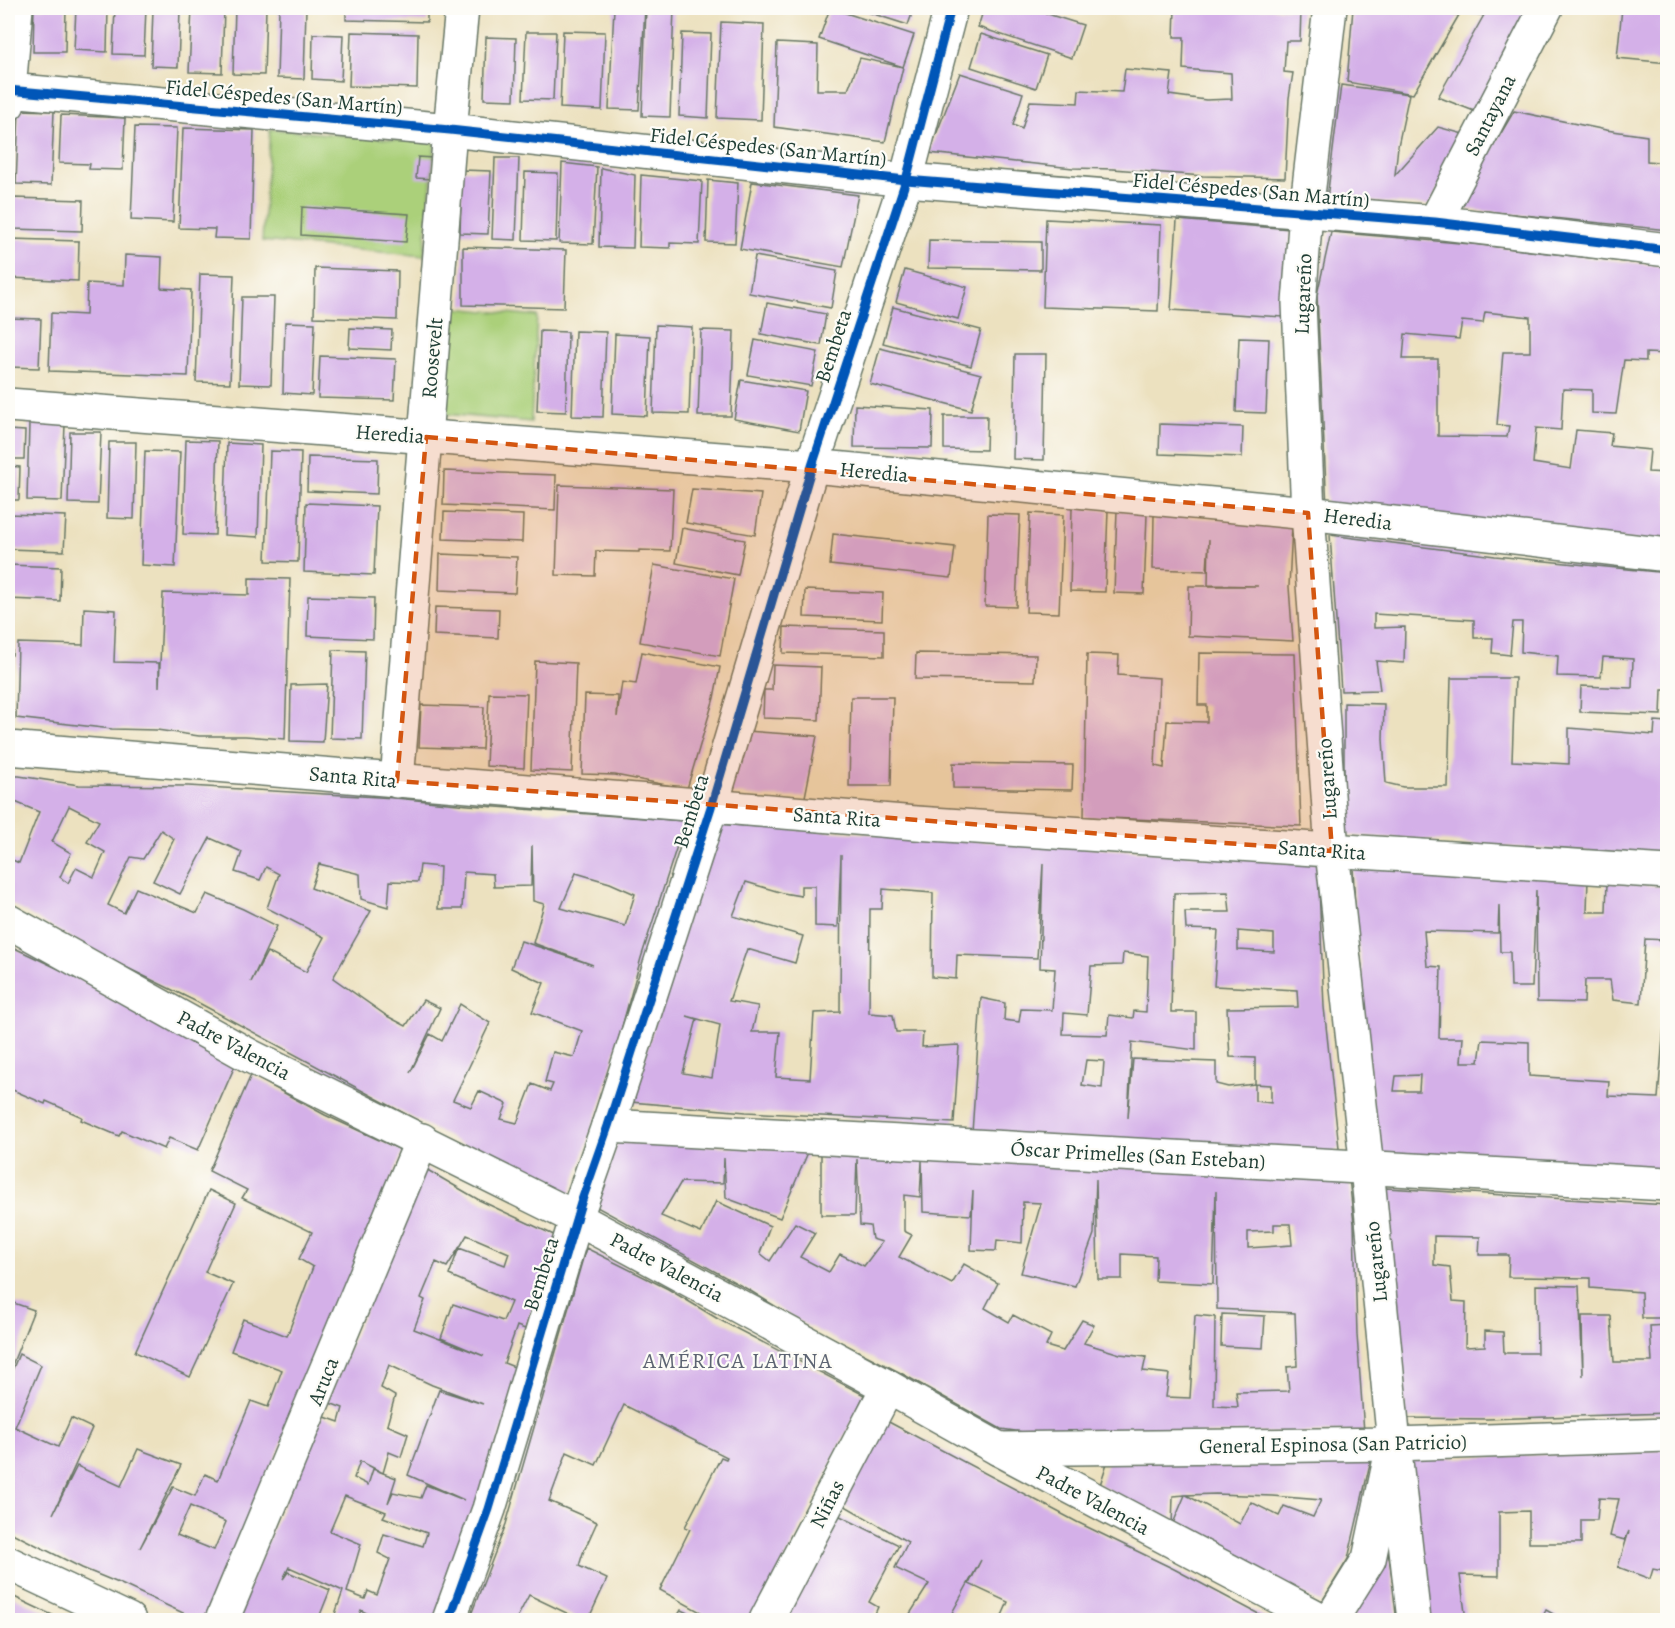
<svg xmlns="http://www.w3.org/2000/svg" width="1675" height="1628" font-family="Alegreya,serif">
	<style>
		.green { fill: #abd07a; stroke: #658657; stroke-width: 1.5 }
		.building { fill: #d4b0e8; fill-rule: evenodd }
		.lines { fill: none; stroke-linecap: round; stroke-linejoin: round }
		.minor-casing { stroke: #677665; stroke-width: 36 }
		.tertiary-casing { stroke: #677665; stroke-width: 36 }
		.secondary-casing { stroke: #677665; stroke-width: 36 }
		.minor { stroke: #fff; stroke-width: 33 }
		.tertiary { stroke: #fff; stroke-width: 33 }
		.secondary { stroke: #fff; stroke-width: 33 }
		.cycleway-casing { stroke: #fdfcf7; stroke-width: 13 }
		.cycleway { stroke: #0057b8; stroke-width: 9 }
		.marked { fill: #d45610; fill-opacity: 0.2; stroke: #d45610; stroke-width: 4.5; stroke-dasharray: 12 8; stroke-linejoin: round }
		.labels { text-anchor: middle; stroke-width: 4.5; stroke-linejoin: round; paint-order: stroke }
		.street-label { font-size: 21px; fill: #1f3d34; stroke: #fdfcf7 }
		.neighbourhood-label { font-size: 22px; letter-spacing: 1.5px; fill: #5e6573; stroke: #fdfcf7 }
	</style>
	<rect width="100%" height="100%" fill="#fdfcf7"/>
	<filter id="ink" filterUnits="userSpaceOnUse"><feTurbulence type="fractalNoise" baseFrequency=".0167" numOctaves="2"/><feDisplacementMap in="SourceGraphic" scale="12" xChannelSelector="R" yChannelSelector="G"/><feConvolveMatrix kernelMatrix="1 2 1 2 8 2 1 2 1" color-interpolation-filters="sRGB"/></filter>
	<filter id="wash" filterUnits="userSpaceOnUse"><feTurbulence type="fractalNoise" baseFrequency=".008" numOctaves="4" result="noise"/><feDisplacementMap in="SourceGraphic" scale="24" xChannelSelector="R" yChannelSelector="G"/><feGaussianBlur stdDeviation="1.35" result="paint"/><feColorMatrix in="noise" values="0 0 0 0 0 0 0 0 0 0 0 0 0 0 0 0 0 1.4 0 .05"/><feComposite in="paint" operator="in"/></filter>
	<g filter="url(#wash)">
		<rect width="100%" height="100%" fill="#ece1bf"/>
		<g class="green">
			<polygon points="270,129 435,143 424,256 262,241"/>
			<polygon points="455,308 537,316 531,422 445,414"/>
		</g>
		<g id="blocks">
			<g class="building">
				<polygon points="34,8 66,8 65,52 33,52"/>
				<polygon points="76,8 108,8 107,52 74,50"/>
				<polygon points="115,8 146,8 144,55 113,54"/>
				<polygon points="192,8 224,8 222,73 189,72"/>
				<polygon points="235,8 266,8 264,75 233,74"/>
				<polygon points="279,8 306,8 304,79 277,78"/>
				<polygon points="346,8 427,8 427,22 346,20"/>
				<polygon points="614,8 645,8 639,110 609,109"/>
				<polygon points="646,8 674,8 670,117 642,116"/>
				<polygon points="830,8 914,35 903,67 819,39"/>
				<polygon points="855,8 914,8 908,25"/>
				<polygon points="984,8 1028,8 1083,25 1072,58 978,27"/>
				<polygon points="1175,8 1301,9 1300,41 1286,41 1284,72 1293,73 1289,98 1285,178 1203,176 1113,169 1073,168 929,153 960,73 1023,93 1013,125 1022,129 1030,101 1078,103 1079,90 1122,92 1125,69 1172,73 1169,95 1206,100 1232,99 1231,73 1183,69 1184,37 1174,37"/>
				<polygon points="1353,8 1394,8 1459,15 1413,94 1347,82"/>
				<polygon points="1421,8 1533,8 1474,111 1438,97 1484,15 1420,9"/>
				<polygon points="1622,8 1668,8 1668,63 1617,58"/>
				<polygon points="153,9 180,10 178,67 151,66"/>
				<polygon points="721,22 764,24 761,120 717,118"/>
				<polygon points="563,31 605,32 602,110 560,108"/>
				<polygon points="351,32 418,34 417,88 349,86"/>
				<polygon points="526,32 556,32 553,100 523,99"/>
				<polygon points="682,33 711,34 708,118 679,116"/>
				<polygon points="313,34 343,35 341,81 312,79"/>
				<polygon points="981,34 1047,55 1036,88 971,67"/>
				<polygon points="486,37 516,38 514,100 484,99"/>
				<polygon points="777,43 818,45 817,90 848,90 860,58 903,67 885,142 774,127"/>
				<polygon points="1341,85 1409,94 1398,146 1395,175 1438,127 1467,135 1429,205 1327,199"/>
				<polygon points="19,110 54,111 51,185 16,184"/>
				<polygon points="1514,111 1606,130 1647,136 1647,161 1668,163 1668,230 1457,208"/>
				<polygon points="61,115 125,118 123,170 89,169 90,164 59,163"/>
				<polygon points="135,127 177,128 173,222 131,220"/>
				<polygon points="183,128 254,130 251,239 214,238 215,229 179,228"/>
				<polygon points="418,157 433,158 431,179 416,178"/>
				<polygon points="495,158 519,158 516,240 492,239"/>
				<polygon points="562,163 597,167 593,244 559,243"/>
				<polygon points="601,168 635,175 633,248 599,247"/>
				<polygon points="462,170 491,171 488,234 460,233"/>
				<polygon points="525,172 558,173 556,241 523,240"/>
				<polygon points="641,175 702,181 699,244 670,243 670,248 639,247"/>
				<polygon points="708,180 738,183 735,243 706,242"/>
				<polygon points="752,182 858,195 843,267 740,249"/>
				<polygon points="13,198 83,200 82,231 12,229"/>
				<polygon points="302,207 409,214 406,242 301,235"/>
				<polygon points="1046,219 1161,225 1158,311 1043,307"/>
				<polygon points="1177,220 1290,229 1284,317 1171,310"/>
				<path d="M1331,232L1471,244L1668,267V354L1646,353V361L1624,360L1616,414L1592,413V390L1563,389L1561,430L1536,428L1533,463L1571,469L1576,430L1612,433L1610,446L1650,450L1648,472L1668,473V544L1327,508L1317,295ZM1485,312L1530,317V352H1503L1497,425L1509,426L1507,437L1438,436V359H1403L1405,334L1459,339L1462,321L1483,323Z"/>
				<polygon points="11,239 79,241 78,281 10,278"/>
				<polygon points="929,240 1041,242 1041,270 928,268"/>
				<polygon points="463,247 566,250 564,308 463,305"/>
				<polygon points="125,255 162,257 161,288 191,290 188,376 49,371 51,313 86,315 87,283 124,285"/>
				<polygon points="755,256 837,271 831,308 749,293"/>
				<polygon points="315,268 398,271 397,320 314,317"/>
				<polygon points="905,270 967,287 958,319 896,302"/>
				<polygon points="200,274 234,275 230,383 196,382"/>
				<polygon points="242,297 274,297 271,385 239,384"/>
				<polygon points="767,303 826,314 821,345 761,334"/>
				<polygon points="893,307 981,330 971,366 883,343"/>
				<polygon points="8,318 41,319 39,368 8,367"/>
				<polygon points="285,322 315,323 312,395 283,393"/>
				<polygon points="656,325 692,327 689,414 653,413"/>
				<polygon points="350,328 392,330 391,350 349,348"/>
				<polygon points="701,330 734,331 731,416 698,416"/>
				<polygon points="540,331 568,332 566,412 537,411"/>
				<polygon points="575,331 606,332 603,417 572,416"/>
				<polygon points="615,334 650,336 647,416 612,414"/>
				<polygon points="1239,338 1269,339 1266,413 1236,412"/>
				<polygon points="755,340 818,352 811,386 748,375"/>
				<polygon points="880,348 981,374 971,410 870,384"/>
				<polygon points="1015,354 1046,354 1044,460 1013,459"/>
				<polygon points="320,356 396,359 394,400 318,398"/>
				<polygon points="741,380 806,391 799,431 734,419"/>
				<polygon points="855,405 933,410 932,448 854,447"/>
				<polygon points="944,416 987,416 986,450 944,449"/>
				<polygon points="29,423 65,424 62,501 27,500"/>
				<polygon points="1160,424 1243,427 1242,457 1159,454"/>
				<polygon points="8,430 25,431 24,459 8,459"/>
				<polygon points="70,432 101,432 98,504 68,503"/>
				<polygon points="186,440 218,441 215,535 183,534"/>
				<polygon points="109,442 136,442 134,519 107,518"/>
				<polygon points="227,443 261,445 258,537 224,535"/>
				<polygon points="145,451 180,452 175,567 141,565"/>
				<polygon points="270,451 301,452 298,562 266,561"/>
				<polygon points="308,457 378,459 377,494 307,491"/>
				<polygon points="8,466 20,467 19,500 8,500"/>
				<polygon points="444,471 556,475 555,510 443,505"/>
				<polygon points="559,485 673,489 670,551 639,550 639,552 596,551 595,576 556,575"/>
				<polygon points="692,489 761,494 755,535 686,523"/>
				<polygon points="306,503 377,506 374,575 304,572"/>
				<polygon points="1072,508 1108,510 1105,592 1070,591"/>
				<polygon points="1117,510 1147,514 1144,594 1114,593"/>
				<polygon points="444,512 523,515 522,542 443,539"/>
				<polygon points="1030,513 1063,515 1059,613 1026,612"/>
				<polygon points="8,514 66,516 64,551 8,549"/>
				<polygon points="988,514 1020,515 1016,607 985,606"/>
				<polygon points="1154,515 1292,525 1289,587 1293,641 1188,636 1189,586 1258,586 1208,585 1209,539 1207,571 1153,569"/>
				<polygon points="682,528 745,540 738,575 676,563"/>
				<polygon points="833,534 955,547 951,578 830,565"/>
				<polygon points="1330,535 1495,556 1668,573 1668,690 1662,690 1661,715 1580,712 1581,686 1632,688 1633,659 1603,657 1601,677 1557,676 1558,656 1521,652 1522,622 1513,622 1510,655 1492,653 1493,638 1474,638 1474,620 1374,614 1374,628 1405,627 1404,663 1376,661 1380,690 1341,691"/>
				<polygon points="440,554 517,557 515,593 439,590"/>
				<polygon points="8,565 61,567 60,601 8,599"/>
				<polygon points="654,565 734,579 720,656 640,642"/>
				<polygon points="249,578 290,579 285,739 245,736 199,736 157,730 112,729 16,718 18,643 83,645 84,608 116,610 114,662 159,663 159,687 163,593 249,595"/>
				<polygon points="805,590 883,593 882,620 804,617"/>
				<polygon points="308,596 374,598 373,639 307,636"/>
				<polygon points="8,607 14,607 12,655 8,655"/>
				<polygon points="435,607 499,609 498,638 434,635"/>
				<polygon points="784,627 884,630 884,656 783,653"/>
				<polygon points="333,650 365,651 362,739 330,738"/>
				<polygon points="642,652 720,667 714,698 687,789 615,775 582,774 585,695 618,696 617,717 622,682 636,684"/>
				<polygon points="916,653 1036,655 1035,681 915,679"/>
				<polygon points="1199,653 1295,654 1301,826 1084,817 1087,654 1119,655 1118,675 1159,678 1155,766 1164,768 1167,721 1207,722 1207,705 1198,705"/>
				<polygon points="535,661 576,663 572,772 531,770"/>
				<polygon points="773,665 821,667 819,720 763,718 764,690 772,690"/>
				<polygon points="1451,678 1515,678 1512,761 1569,764 1569,728 1654,735 1655,721 1668,722 1668,856 1479,845 1448,841 1344,835 1344,703 1384,704 1383,739 1386,783 1403,787 1448,787"/>
				<polygon points="327,684 323,742 290,741 291,685"/>
				<polygon points="489,693 527,694 524,768 486,766"/>
				<polygon points="851,697 893,697 891,786 849,786"/>
				<polygon points="421,705 484,707 482,749 419,747"/>
				<polygon points="746,731 817,736 805,797 765,797 729,793"/>
				<polygon points="953,763 1073,765 1072,790 953,788"/>
				<path d="M8,776H19L79,785L188,786L395,798L468,805L685,821L641,958L602,1099L569,1197L484,1156L197,1002L103,956L8,902V858L19,863L39,812L8,799ZM69,806L99,821L87,842L105,852L94,877L76,868L68,883L60,877L71,853L52,842ZM161,830L174,839L153,881L180,894L210,838L242,852L235,872L260,880L266,867L279,874L267,908L324,937L306,972L267,952L251,982L277,926L243,909L207,894L197,913L136,888L124,913L108,905L131,857L143,859ZM532,845L533,901L544,904L533,943L593,965L521,941L511,968L544,983L532,1012L582,1031L574,1057L553,1052L545,1082L553,1084L550,1091L532,1084L517,1123L501,1119L507,1104L479,1091L471,1107L453,1100L490,1023L460,1004L442,1041L430,1034L410,1073L440,1008L423,1000L406,1026L387,1016L333,978L371,911L311,888L319,864L360,874L361,899L388,907L390,881L418,882L420,865L440,867L438,909H462L464,872L493,874L494,887L531,886ZM576,873L610,883L635,894L625,926L561,908Z"/>
				<path d="M715,824L1318,863L1324,1007L1339,1148L1331,1154L972,1133L981,998L1005,1003L1004,1020L1019,1022L1021,1009L1052,1010L1055,969L1040,968L1043,864L1037,958L957,955L956,979L932,977L933,893L883,889L882,909H870L869,1013L893,1015L896,1032H923L922,1047L959,1045L954,1123L746,1112L631,1102ZM841,855L840,1012L814,1013L810,1079L776,1077L780,1032H752L758,1006L729,1001L747,949L795,963L803,936L733,916L746,882L783,893L801,896V886H815V926L838,927ZM1228,892L1230,912H1185L1186,929L1218,930L1214,986L1297,990L1298,1007L1227,1008L1230,1057L1255,1058V1084L1271,1085V1103L1255,1101V1084L1228,1087L1216,1084V1062L1133,1059L1128,1118L1132,1042L1196,1050V1012H1171L1174,893ZM1238,931L1274,934V952L1238,950ZM1123,953L1148,956L1146,1012L1134,1011L1133,1018L1109,1015L1107,1035L1063,1034L1064,1013L1087,1015L1091,966L1122,965ZM687,1016L720,1025L712,1078L683,1073L697,1019ZM1086,1060L1104,1061L1102,1088L1082,1085Z"/>
				<path d="M1353,866L1588,878L1587,912H1606L1607,882L1668,887V940L1645,939L1641,1003L1613,1000L1610,980H1585L1584,1003L1537,1002L1536,890L1532,987H1511L1510,952H1500L1499,905L1498,933L1424,931L1427,966L1441,967L1439,1038H1463L1461,1062H1479L1482,1040L1529,1042V1076L1609,1081L1608,1096L1658,1098L1664,1026H1668V1172L1377,1157L1362,1000V967L1356,932ZM1420,1075L1419,1091H1394L1396,1076Z"/>
				<polygon points="8,945 95,986 237,1061 198,1150 169,1138 164,1149 122,1131 119,1136 81,1120 82,1117 46,1101 45,1104 8,1088"/>
				<path d="M251,1075L325,1115L403,1151L208,1620H198L121,1584L82,1568L8,1531V1380L19,1354L41,1365L15,1427L58,1447L71,1418L92,1428L53,1514L77,1466L121,1486L138,1449L181,1465L140,1548L173,1487L195,1496L205,1474L218,1480L251,1401L268,1407L282,1370L231,1351L243,1319L287,1336L313,1267L299,1259L312,1232L242,1198L247,1190L209,1171ZM190,1506L226,1522L214,1550L177,1535Z"/>
				<path d="M618,1142L809,1150L780,1218L726,1198L724,1158L723,1183L681,1182L661,1216L701,1233L716,1201L770,1226L760,1253L770,1261L795,1223L815,1233L800,1257L829,1272L840,1254L864,1266L882,1242L872,1239L870,1226L860,1225L857,1159L855,1215H821V1152L1349,1178L1354,1224L1357,1335L1364,1432L1045,1435L1001,1429L899,1372L799,1321L749,1290L595,1206ZM922,1161L923,1212L971,1215L973,1191L971,1250L996,1251L997,1240L1022,1243L1023,1202L1041,1203L1021,1273L1075,1286L1094,1234L1096,1179L1098,1279H1122V1254L1156,1256L1155,1281L1213,1284L1216,1191L1217,1309L1295,1313L1297,1366L1287,1367L1289,1391L1236,1392L1238,1407L1214,1406L1215,1317L1195,1315L1190,1398L1166,1397L1169,1374L1143,1371L1146,1357L1120,1354L1084,1343L1094,1325L1082,1320L1063,1351L1046,1346L1051,1335L1013,1315L1009,1322L985,1308L998,1283L964,1264L952,1284L899,1257L912,1235L904,1231V1195L920,1197ZM1274,1224H1290L1292,1245L1248,1248V1232L1274,1231Z"/>
				<path d="M424,1168L479,1200L558,1237L525,1329L517,1326L504,1363L522,1370L438,1620H379L361,1610L357,1620H333L343,1591L289,1567L283,1579L288,1572L330,1590L318,1620H234L322,1416L339,1422L343,1408L327,1402ZM467,1235L509,1253L505,1265L459,1248L449,1275L511,1302L503,1321L453,1304L441,1338L484,1356L414,1329L425,1300L421,1298L436,1262L447,1267L459,1248L460,1247ZM389,1365L432,1385L483,1404L439,1390L408,1475L464,1500L426,1485L421,1498L393,1492L388,1503L396,1478L383,1473L389,1452L401,1457L408,1434L387,1425L395,1396L381,1388ZM360,1461L383,1473L373,1469L368,1485L354,1478ZM345,1496L386,1512L383,1517L427,1533L423,1546L384,1534L378,1553L390,1559L377,1595L368,1591L365,1599L347,1592L361,1544L330,1531Z"/>
				<polygon points="1386,1188 1668,1205 1668,1324 1660,1325 1660,1318 1642,1318 1641,1292 1590,1288 1590,1278 1508,1277 1509,1255 1479,1255 1480,1237 1434,1236 1434,1265 1450,1267 1453,1301 1466,1302 1465,1347 1485,1346 1485,1331 1503,1332 1504,1353 1537,1353 1536,1285 1579,1286 1583,1376 1582,1316 1611,1316 1614,1362 1652,1362 1650,1326 1668,1325 1668,1413 1487,1419 1406,1418 1380,1196"/>
				<polygon points="209,1190 236,1203 205,1272 233,1284 190,1377 135,1352"/>
				<polygon points="586,1248 668,1289 718,1319 864,1395 756,1620 715,1620 660,1590 690,1529 685,1527 721,1457 726,1459 727,1457 624,1405 596,1465 567,1452 549,1501 597,1522 583,1553 579,1566 607,1579 588,1620 581,1620 529,1595 516,1620 469,1620 506,1524"/>
				<polygon points="8,1301 34,1310 8,1375"/>
				<polygon points="1222,1314 1265,1316 1263,1348 1221,1346"/>
				<polygon points="885,1420 1077,1522 1174,1569 1270,1620 1000,1620 1008,1602 969,1584 981,1560 948,1620 906,1620 929,1584 895,1568 908,1542 840,1503"/>
				<polygon points="1668,1450 1668,1572 1653,1569 1650,1579 1618,1567 1629,1531 1625,1540 1610,1536 1619,1499 1599,1498 1597,1520 1581,1520 1581,1543 1529,1543 1529,1511 1499,1512 1499,1576 1460,1575 1466,1620 1423,1620 1407,1460"/>
				<path d="M1371,1459L1348,1559L1321,1603L1172,1526L1100,1485L1108,1460ZM1216,1494L1272,1496L1321,1500L1313,1517L1284,1506L1279,1516L1251,1502L1240,1524L1186,1495ZM1185,1495L1172,1526L1173,1496Z"/>
				<polygon points="838,1515 899,1545 869,1602 878,1607 872,1620 783,1620"/>
				<polygon points="1388,1550 1398,1620 1362,1620 1352,1616"/>
				<polygon points="8,1594 33,1606 63,1620 8,1620"/>
				<polygon points="681,1610 702,1620 675,1620"/>
				<polygon points="1546,1610 1564,1620 1541,1620"/>
			</g>
		</g>
	</g>
	<g filter="url(#ink)">
		<use href="#blocks" fill-opacity="0" stroke="#677665" stroke-width="1.5"/>
		<g class="lines">
			<g class="minor-casing">
				<g id="minor">
					<polyline points="8,90 9,90 16,8"/>
					<polyline points="1306,212 1330,8"/>
					<polyline points="1435,222 1546,8"/>
					<polyline points="8,405 812,466 1308,513 1668,555"/>
					<polyline points="397,781 450,130 462,8"/>
					<polyline points="711,807 812,466 906,180 951,8"/>
					<polyline points="608,1126 1668,1184"/>
					<polyline points="999,1449 1394,1444 1668,1435"/>
					<polyline points="222,1620 422,1140"/>
					<polyline points="766,1620 888,1387"/>
					<polyline points="1331,1620 1369,1559 1392,1450"/>
				</g>
			</g>
			<g class="tertiary-casing">
				<g id="tertiary">
					<polyline points="8,104 9,90 450,130 906,180 1435,222 1668,250"/>
					<polyline points="1306,212 1299,303 1308,513 1332,851 1367,1168 1394,1444 1414,1620"/>
					<polyline points="8,748 916,823 1668,872"/>
					<polyline points="449,1620 489,1509 581,1203 608,1126 711,807"/>
				</g>
			</g>
			<g class="secondary-casing">
				<g id="secondary">
					<polyline points="8,921 248,1055 576,1218 888,1387 999,1449 1322,1620"/>
					<polyline points="8,1563 129,1620"/>
				</g>
			</g>
			<use href="#minor" class="minor"/>
			<use href="#tertiary" class="tertiary"/>
			<use href="#secondary" class="secondary"/>
			<g class="cycleway-casing">
				<g id="cycleway">
					<polyline points="8,90 450,130 906,180 1435,222 1668,250"/>
					<polyline points="449,1620 489,1509 581,1203 608,1126 711,807 812,466 906,180 951,8"/>
				</g>
			</g>
			<use href="#cycleway" class="cycleway"/>
		</g>
	</g>
	<path class="marked" d="M426,437L1308,513L1332,851L397,781Z"/>
	<g class="labels">
		<g class="street-label">
			<text transform="translate(284 97) rotate(5)" y="7">Fidel Céspedes (San Martín)</text>
			<text transform="translate(1490 115) rotate(-63)" y="7">Santayana</text>
			<text transform="translate(768 147) rotate(6)" y="7">Fidel Céspedes (San Martín)</text>
			<text transform="translate(1251 190) rotate(5)" y="7">Fidel Céspedes (San Martín)</text>
			<text transform="translate(1303 294) rotate(-88)" y="7">Lugareño</text>
			<text transform="translate(833 346) rotate(-72)" y="7">Bembeta</text>
			<text transform="translate(432 358) rotate(-85)" y="7">Roosevelt</text>
			<text transform="translate(390 434) rotate(4)" y="7">Heredia</text>
			<text transform="translate(874 472) rotate(5)" y="7">Heredia</text>
			<text transform="translate(1358 519) rotate(7)" y="7">Heredia</text>
			<text transform="translate(353 777) rotate(5)" y="7">Santa Rita</text>
			<text transform="translate(1327 779) rotate(-94)" y="7">Lugareño</text>
			<text transform="translate(691 811) rotate(-73)" y="7">Bembeta</text>
			<text transform="translate(837 817) rotate(4)" y="7">Santa Rita</text>
			<text transform="translate(1322 850) rotate(4)" y="7">Santa Rita</text>
			<text transform="translate(234 1045) rotate(28)" y="7">Padre Valencia</text>
			<text transform="translate(1138 1155) rotate(3)" y="7">Óscar Primelles (San Esteban)</text>
			<text transform="translate(1376 1262) rotate(-96)" y="7">Lugareño</text>
			<text transform="translate(667 1267) rotate(28)" y="7">Padre Valencia</text>
			<text transform="translate(541 1274) rotate(-73)" y="7">Bembeta</text>
			<text transform="translate(323 1381) rotate(-68)" y="7">Aruca</text>
			<text transform="translate(1333 1444) rotate(-1)" y="7">General Espinosa (San Patricio)</text>
			<text transform="translate(1093 1500) rotate(28)" y="7">Padre Valencia</text>
			<text transform="translate(827 1504) rotate(-63)" y="7">Niñas</text>
		</g>
		<g class="neighbourhood-label">
			<text x="738" y="1368">AMÉRICA LATINA</text>
		</g>
	</g>
	<rect width="1675" height="1628" fill="none" stroke="#fdfcf7" stroke-width="30"/>
</svg>
